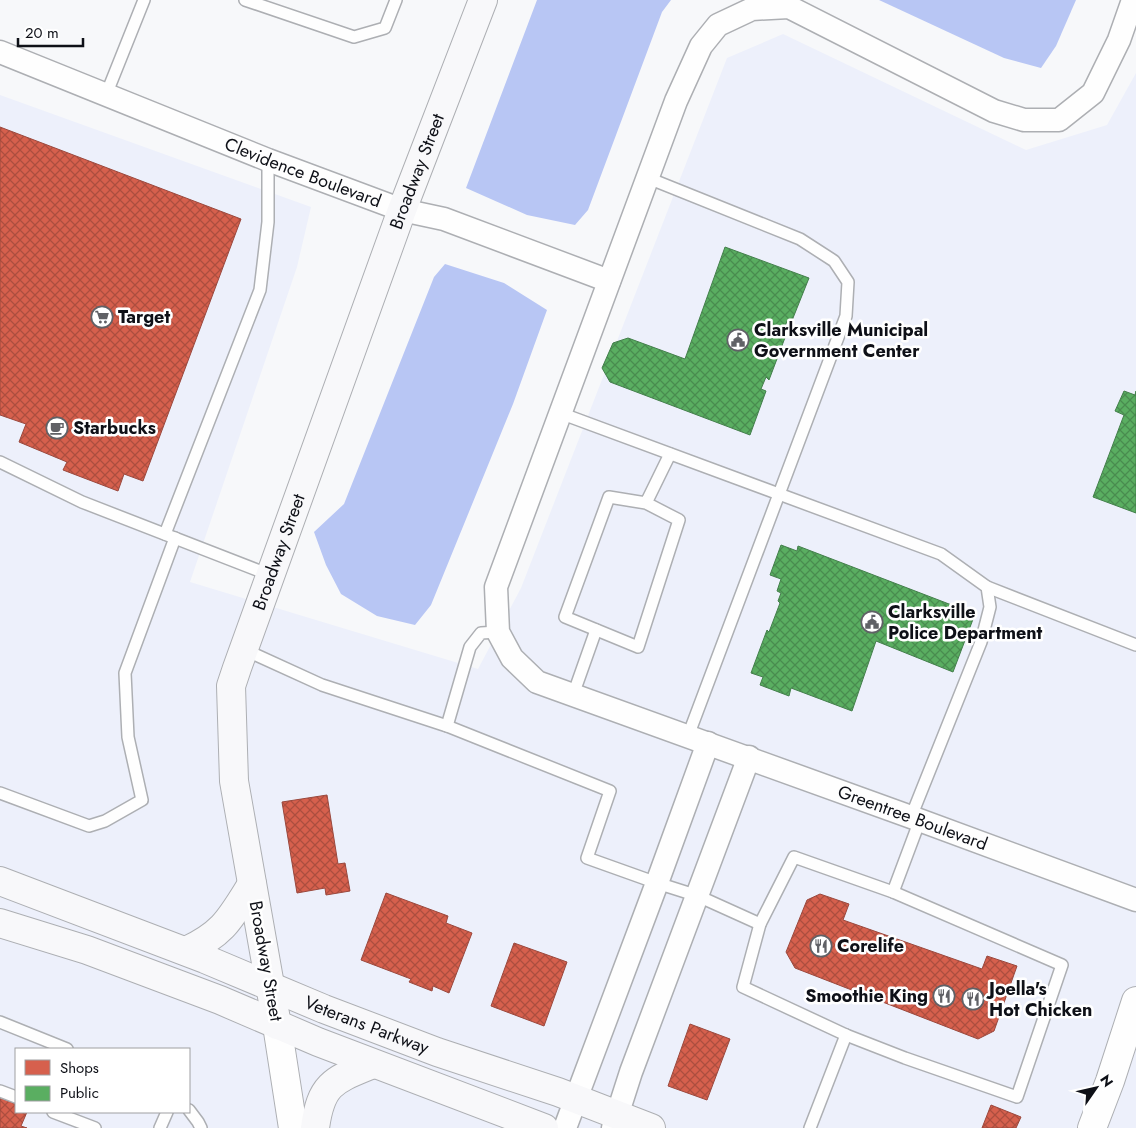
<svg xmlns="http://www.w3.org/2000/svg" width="1136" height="1128" font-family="Jost,sans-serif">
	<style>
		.built { fill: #edf0fb; fill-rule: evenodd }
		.water { fill: #b8c6f4 }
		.shops { fill: url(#shops-cross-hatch); stroke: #9a483d }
		.public { fill: url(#public-cross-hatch); stroke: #437f4b }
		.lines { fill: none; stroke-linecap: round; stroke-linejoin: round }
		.service-casing { stroke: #adafb3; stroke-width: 14 }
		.minor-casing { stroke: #adafb3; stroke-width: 25 }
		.tertiary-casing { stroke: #adafb3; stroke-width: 30 }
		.secondary-casing { stroke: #adafb3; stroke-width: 30 }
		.service { stroke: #fefefe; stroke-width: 11 }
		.minor { stroke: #fefefe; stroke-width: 22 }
		.tertiary { stroke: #fefefe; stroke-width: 28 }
		.secondary { stroke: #f8f8fa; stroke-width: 28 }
		.labels { text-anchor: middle; stroke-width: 5; stroke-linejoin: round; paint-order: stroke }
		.street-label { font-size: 18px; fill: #0e1017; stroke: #fff }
		.poi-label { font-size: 18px; font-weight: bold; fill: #0e1017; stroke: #fff; text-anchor: start }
	</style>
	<defs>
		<pattern id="shops-cross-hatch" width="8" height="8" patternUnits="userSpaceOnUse" patternTransform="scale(1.25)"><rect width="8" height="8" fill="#d6604d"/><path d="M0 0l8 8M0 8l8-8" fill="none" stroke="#ac4e3f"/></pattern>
		<pattern id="public-cross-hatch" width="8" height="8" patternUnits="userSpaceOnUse" patternTransform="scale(1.25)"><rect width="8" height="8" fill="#5aae61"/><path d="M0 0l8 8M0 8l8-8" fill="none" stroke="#498c4f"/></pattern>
	</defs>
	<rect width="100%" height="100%" fill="#f7f8fa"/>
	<path class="built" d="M783,34L1026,150L1107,125L1136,73V1128H0V95L311,207L297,267L190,582L478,669L521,588L727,58ZM16,1049H189V1112H16Z"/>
	<g class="water">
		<polygon points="537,0 671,0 662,12 588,210 575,225 527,215 466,188"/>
		<polygon points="879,0 1076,0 1056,46 1041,68 1004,58"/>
		<polygon points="445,264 504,283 547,310 513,404 431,605 415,625 377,616 341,594 326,565 314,532 344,504 434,277"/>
	</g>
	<g class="shops">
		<polygon points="0,127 241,219 143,481 124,474 118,491 63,470 67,462 19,442 26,424 0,415"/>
		<polygon points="327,795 338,864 345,863 350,891 326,895 325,888 297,893 282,802"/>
		<polygon points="386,893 448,916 446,923 472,933 449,993 433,986 432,991 409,982 411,979 361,960"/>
		<polygon points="820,894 849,904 843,920 982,969 987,956 1017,966 994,1031 978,1039 795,968 786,952 807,900"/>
		<polygon points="514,943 567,962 544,1026 491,1006"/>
		<polygon points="690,1024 730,1039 707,1100 668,1086"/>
		<polygon points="0,1098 16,1104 16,1112 27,1112 21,1126 27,1128 0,1128"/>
		<polygon points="991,1105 1021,1117 1016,1128 982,1128"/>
	</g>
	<g class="public">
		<polygon points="725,247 809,278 791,323 787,321 783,332 786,335 769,380 766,377 761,389 766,391 750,435 610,382 602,368 613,343 628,338 685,359"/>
		<polygon points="1124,391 1135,395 1136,391 1136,513 1093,497 1124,415 1115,411"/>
		<polygon points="781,545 797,551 798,546 975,614 953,672 876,641 852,711 791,688 789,696 760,685 763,677 751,673 767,630 769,632 780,603 778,601 781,593 777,591 781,579 770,575"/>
	</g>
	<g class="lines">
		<g class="service-casing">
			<g id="service">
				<polyline points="245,0 354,37 385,28 396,0"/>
				<polyline points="106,95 144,0"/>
				<polyline points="648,178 800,239 834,261 848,282 846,316 688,736"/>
				<polyline points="560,413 941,554 987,587 990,607 981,642 911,817"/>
				<polyline points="0,462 82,502 270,575"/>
				<polyline points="646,503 679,520 638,647 565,617 609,497 646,503 670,454"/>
				<polyline points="165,534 260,290 268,222 268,160"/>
				<polyline points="987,587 1136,645"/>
				<polyline points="243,649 322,685 447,726 610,791 587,858 657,883 698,896 760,924"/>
				<polyline points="573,695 596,630"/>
				<polyline points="447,726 470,647 481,633 498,632"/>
				<polyline points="0,793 89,826 105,821 142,800 128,737 125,673 175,538"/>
				<polygon points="794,857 893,892 1062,965 1017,1097 905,1058 846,1035 743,987 760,924"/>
				<polyline points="893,892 920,820"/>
				<polyline points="0,1022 67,1049"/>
				<polyline points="0,1091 16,1097"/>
				<polyline points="189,1110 198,1122 201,1128"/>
				<polyline points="53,1112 95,1128"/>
				<polyline points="160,1128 167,1112"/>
				<polyline points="810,1128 846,1035"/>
			</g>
		</g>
		<g class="minor-casing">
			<g id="minor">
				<path id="s1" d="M1133,0L1119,40L1093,93L1059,120H1024L994,111L789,7L752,9L718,25L701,46L676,101L496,587L498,632L512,658L537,682L911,817L1136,900"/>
				<path id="s2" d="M0,52L268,160L402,210L444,219L609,281"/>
				<polyline points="565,1128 657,883 708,743"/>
				<polyline points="613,1128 631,1072 749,757"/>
			</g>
		</g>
		<g class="tertiary-casing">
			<g id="tertiary">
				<polyline points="277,1025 293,1128"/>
				<polyline points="1092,1128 1110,1081 1136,1001"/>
			</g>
		</g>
		<g class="secondary-casing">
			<g id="secondary">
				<path id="s3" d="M0,881L205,959L324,1009L437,1052L558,1092L651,1128"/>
				<polyline points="0,923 87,950 220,1000 318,1042 544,1128"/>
				<path d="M186,951C224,933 230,919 252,884"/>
				<path id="s4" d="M277,1025L234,781L231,686L237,668L402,210L483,0"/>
				<path d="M315,1128C321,1083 334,1080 373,1064"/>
			</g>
		</g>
		<use href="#service" class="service"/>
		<use href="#minor" class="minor"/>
		<use href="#tertiary" class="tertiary"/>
		<use href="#secondary" class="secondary"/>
	</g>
	<defs>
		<g id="supermarket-ring" transform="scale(1.125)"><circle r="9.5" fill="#fff" stroke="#606166" stroke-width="1.5"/><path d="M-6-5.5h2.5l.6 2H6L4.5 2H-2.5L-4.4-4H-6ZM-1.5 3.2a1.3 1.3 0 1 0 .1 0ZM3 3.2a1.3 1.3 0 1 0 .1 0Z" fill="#606166"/></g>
		<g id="civic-ring" transform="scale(1.125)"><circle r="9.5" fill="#fff" stroke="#606166" stroke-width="1.5"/><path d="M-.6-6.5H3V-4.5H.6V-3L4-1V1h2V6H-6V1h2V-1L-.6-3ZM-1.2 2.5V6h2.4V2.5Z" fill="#606166"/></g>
		<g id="cafe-ring" transform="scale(1.125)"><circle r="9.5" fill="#fff" stroke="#606166" stroke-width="1.5"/><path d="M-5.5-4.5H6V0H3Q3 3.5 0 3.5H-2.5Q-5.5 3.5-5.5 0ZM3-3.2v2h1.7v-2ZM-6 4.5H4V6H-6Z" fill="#606166"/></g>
		<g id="restaurant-ring" transform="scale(1.125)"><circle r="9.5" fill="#fff" stroke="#606166" stroke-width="1.5"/><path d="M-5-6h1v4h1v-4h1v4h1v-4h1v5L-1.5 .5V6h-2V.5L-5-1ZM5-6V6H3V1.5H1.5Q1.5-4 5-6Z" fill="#606166"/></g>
	</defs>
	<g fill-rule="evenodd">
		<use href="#supermarket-ring" x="102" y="317"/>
		<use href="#civic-ring" x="738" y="340"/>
		<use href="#cafe-ring" x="57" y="428"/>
		<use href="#civic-ring" x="872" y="622"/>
		<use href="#restaurant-ring" x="821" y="946"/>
		<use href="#restaurant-ring" x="944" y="996"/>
		<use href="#restaurant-ring" x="973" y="999"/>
	</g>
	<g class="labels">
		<g class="street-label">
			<text dy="6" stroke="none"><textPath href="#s2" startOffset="326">Clevidence Boulevard</textPath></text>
			<text dy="6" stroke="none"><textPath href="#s4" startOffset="890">Broadway Street</textPath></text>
			<text dy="6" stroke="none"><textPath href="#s4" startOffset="485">Broadway Street</textPath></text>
			<text dy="6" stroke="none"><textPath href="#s1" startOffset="1630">Greentree Boulevard</textPath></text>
			<text transform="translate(266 961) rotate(80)" y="6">Broadway Street</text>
			<text dy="6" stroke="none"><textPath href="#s3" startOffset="394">Veterans Parkway</textPath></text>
		</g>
		<g class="poi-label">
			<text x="118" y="323">Target</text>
			<text x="754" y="336">Clarksville Municipal<tspan x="754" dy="21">Government Center</tspan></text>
			<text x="73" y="434">Starbucks</text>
			<text x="888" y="618">Clarksville<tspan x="888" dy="21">Police Department</tspan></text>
			<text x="837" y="952">Corelife</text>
			<text x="989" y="995">Joella's<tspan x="989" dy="21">Hot Chicken</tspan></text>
			<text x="928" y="1002" text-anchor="end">Smoothie King</text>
		</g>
	</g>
	<rect x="15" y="1048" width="175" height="65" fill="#ffffff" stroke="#9f9fa2"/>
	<rect x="25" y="1060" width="25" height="15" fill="#d6604d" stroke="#9f9fa2"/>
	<text x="60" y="1073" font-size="15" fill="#0e1017">Shops</text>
	<rect x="25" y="1086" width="25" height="15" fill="#5aae61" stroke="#9f9fa2"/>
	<text x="60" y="1098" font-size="15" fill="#0e1017">Public</text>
	<g transform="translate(1096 1088) rotate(56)" stroke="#ffffff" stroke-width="4" paint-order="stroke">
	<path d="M0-4L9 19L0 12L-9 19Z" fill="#0e1017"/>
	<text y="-8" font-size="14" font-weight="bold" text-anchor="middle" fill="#0e1017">N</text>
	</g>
	<path d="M18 38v8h65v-8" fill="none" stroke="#0e1017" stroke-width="2.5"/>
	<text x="25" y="38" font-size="15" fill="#0e1017" stroke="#ffffff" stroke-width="4" paint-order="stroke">20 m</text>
</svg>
